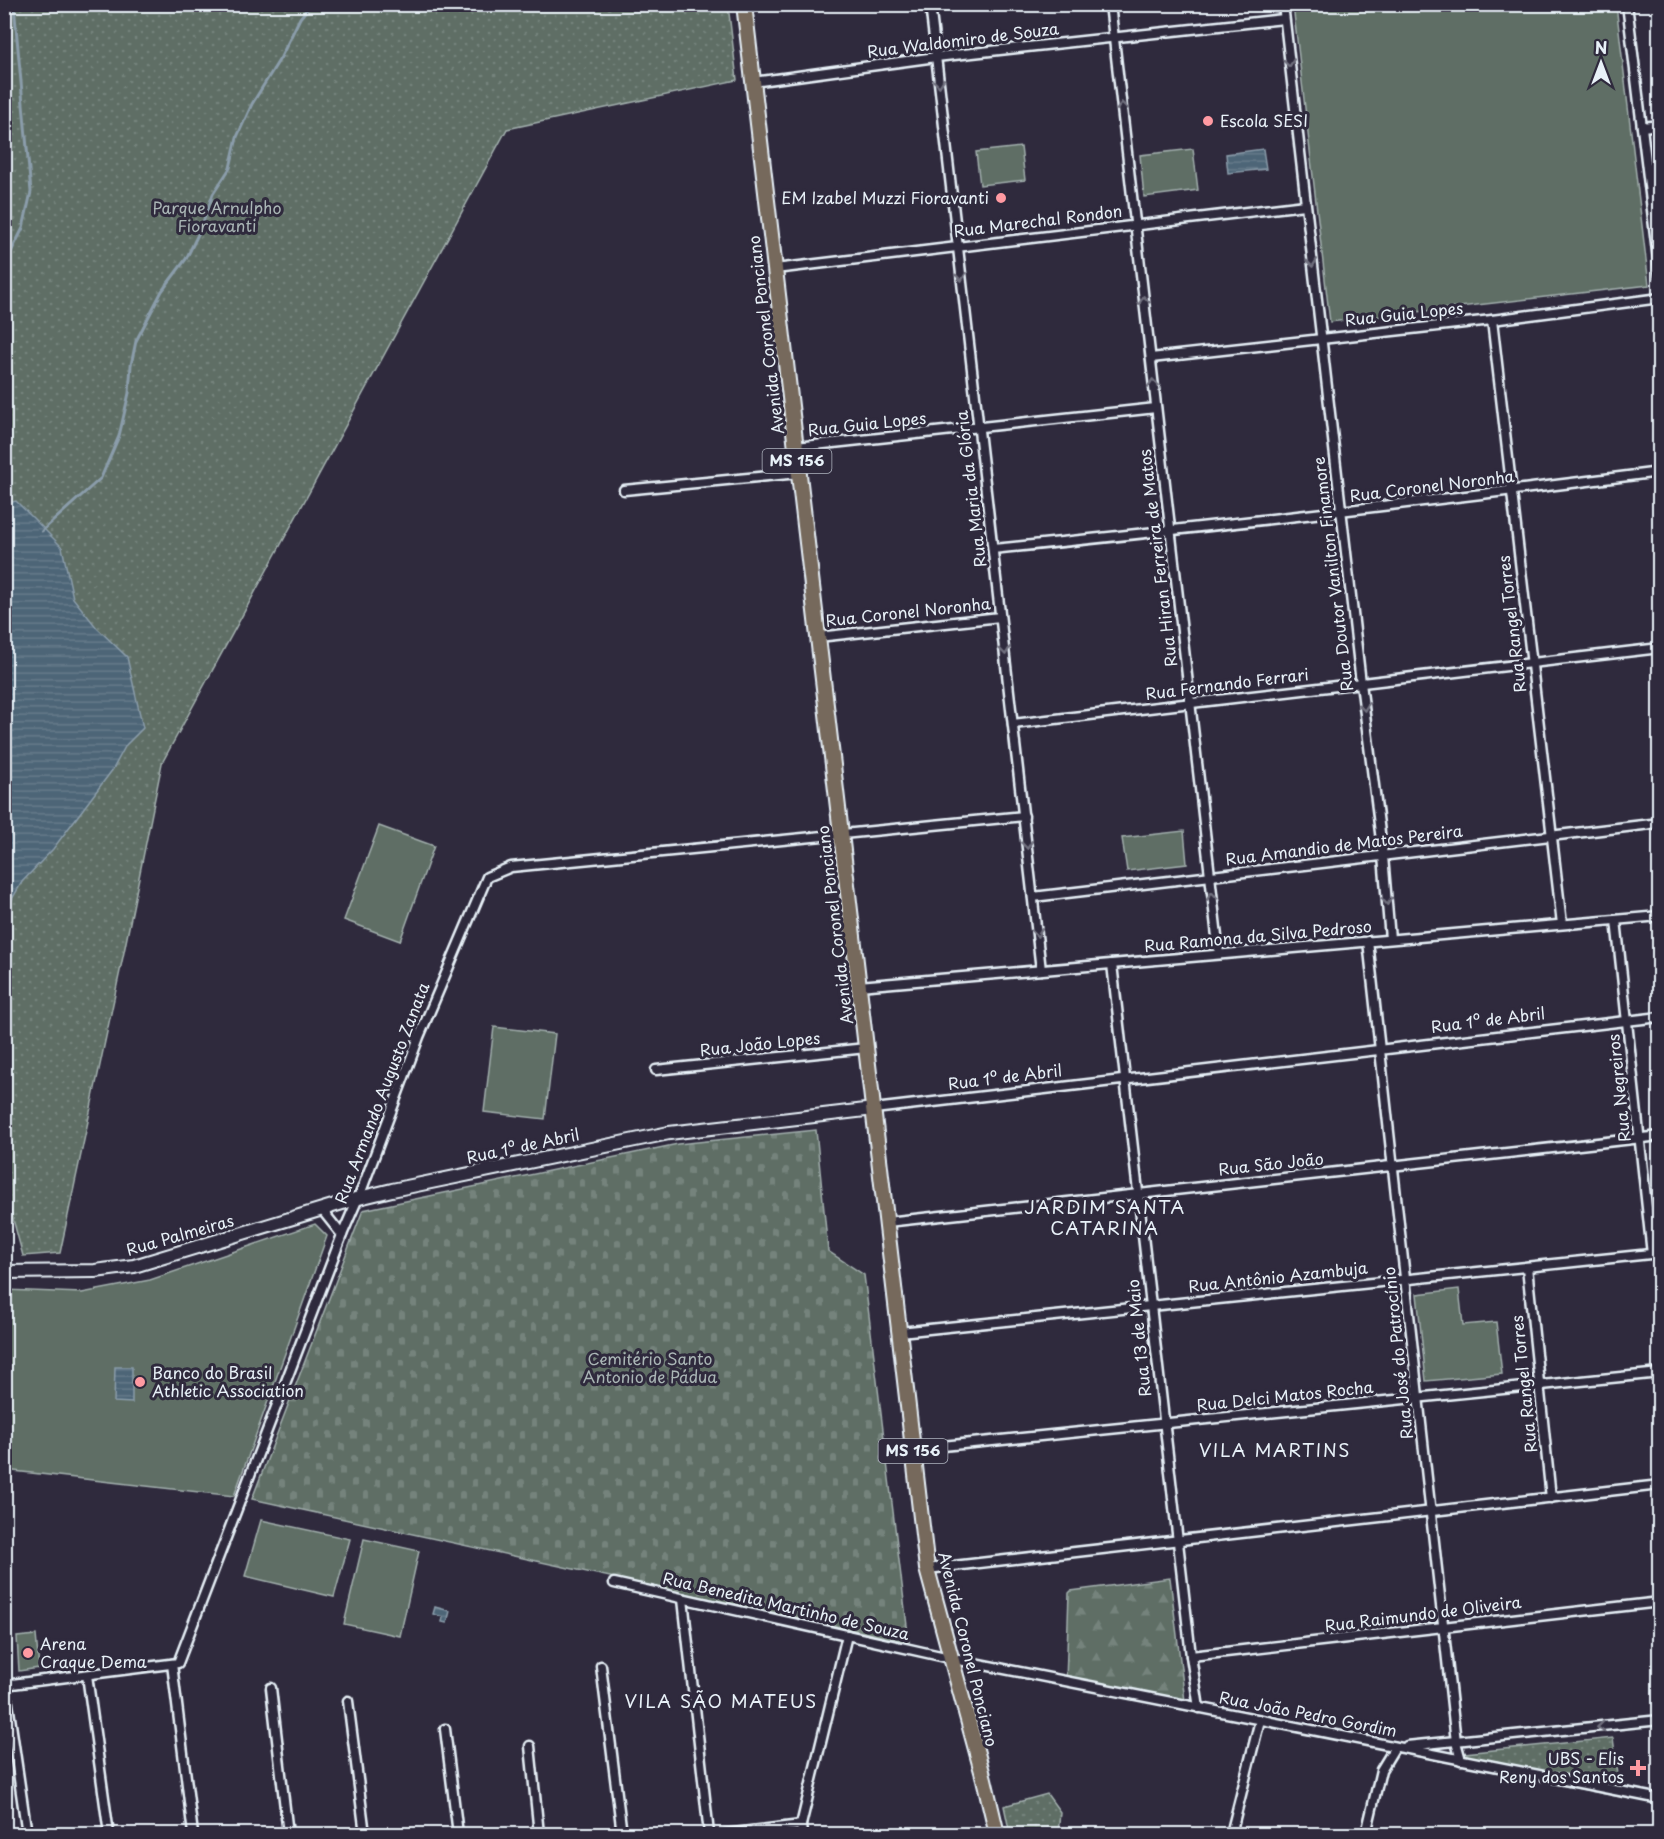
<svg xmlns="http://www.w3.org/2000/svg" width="1664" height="1839" font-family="'Playpen Sans',sans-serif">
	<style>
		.grass { fill: #5e6e65; stroke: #a3b0ae; stroke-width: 1.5 }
		.forest { fill: url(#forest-firs); stroke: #a3b0ae; stroke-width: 1.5 }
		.cemetery { fill: url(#cemetery-stones); stroke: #a3b0ae; stroke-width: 1.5 }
		.park { fill: url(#park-dots); stroke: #a3b0ae; stroke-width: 1.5 }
		.water { fill: url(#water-rules); stroke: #8b9dab; stroke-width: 1.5 }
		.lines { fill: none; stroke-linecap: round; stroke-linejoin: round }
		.stream { stroke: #8b9dab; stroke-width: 3 }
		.street-casing { stroke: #e8f1f8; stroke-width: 13 }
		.secondary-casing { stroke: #e8f1f8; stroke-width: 16 }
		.primary-casing { stroke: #e8f1f8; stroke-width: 18 }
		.street { stroke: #2f2a3d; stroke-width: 8 }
		.secondary { stroke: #2f2a3d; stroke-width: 12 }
		.primary { stroke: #76695c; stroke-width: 14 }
		.oneway { stroke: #70707e }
		.poi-dot { fill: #ff9aa2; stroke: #2f2a3d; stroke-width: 2 }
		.labels { text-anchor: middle; stroke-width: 6; stroke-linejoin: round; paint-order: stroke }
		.shield { fill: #2f2a3d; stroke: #b0b5c0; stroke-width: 1.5 }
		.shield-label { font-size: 15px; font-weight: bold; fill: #e8f1f8 }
		.street-label { font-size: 16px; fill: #e8f1f8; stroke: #2f2a3d }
		.poi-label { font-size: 16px; fill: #e8f1f8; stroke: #2f2a3d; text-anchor: start }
		.park-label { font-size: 16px; fill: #aab6b6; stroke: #2f2a3d }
		.neighbourhood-label { font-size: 18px; letter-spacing: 1.5px; fill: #e8f1f8; stroke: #2f2a3d }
	</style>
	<defs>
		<pattern id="forest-firs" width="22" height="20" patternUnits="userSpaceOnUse" patternTransform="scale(1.5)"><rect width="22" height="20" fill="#5e6e65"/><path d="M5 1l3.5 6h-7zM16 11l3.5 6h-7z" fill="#75837c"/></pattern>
		<pattern id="cemetery-stones" width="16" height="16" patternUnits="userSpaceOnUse" patternTransform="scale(1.5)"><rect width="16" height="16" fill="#5e6e65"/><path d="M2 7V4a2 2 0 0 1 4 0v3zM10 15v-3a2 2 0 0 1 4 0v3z" fill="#75837c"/></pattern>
		<pattern id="park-dots" width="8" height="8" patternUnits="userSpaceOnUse" patternTransform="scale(1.5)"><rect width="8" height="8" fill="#5e6e65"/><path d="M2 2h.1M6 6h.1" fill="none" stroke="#75837c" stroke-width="1.8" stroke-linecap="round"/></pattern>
		<pattern id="water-rules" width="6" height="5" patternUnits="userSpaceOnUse" patternTransform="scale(1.5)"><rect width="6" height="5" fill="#4d6577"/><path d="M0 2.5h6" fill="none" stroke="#677c8b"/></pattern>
	</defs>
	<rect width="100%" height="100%" fill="#2f2a3d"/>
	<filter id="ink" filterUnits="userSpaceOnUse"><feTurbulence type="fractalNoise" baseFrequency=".0167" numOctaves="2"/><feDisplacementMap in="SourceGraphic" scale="12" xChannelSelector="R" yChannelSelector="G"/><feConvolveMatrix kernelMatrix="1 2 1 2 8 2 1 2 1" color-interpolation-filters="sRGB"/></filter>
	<g filter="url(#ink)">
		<g class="grass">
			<polygon points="1293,5 1616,5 1649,285 1330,322"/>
			<polygon points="1021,147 1025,180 980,185 976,152"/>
			<polygon points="1193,149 1198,190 1144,197 1140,155"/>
			<polygon points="379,826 434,846 400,941 344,920"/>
			<polygon points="1184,831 1187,864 1127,871 1122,838"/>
			<polygon points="494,1027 555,1034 545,1119 484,1112"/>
			<polygon points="315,1224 327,1236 234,1496 5,1470 5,1290 82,1293 150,1280"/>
			<polygon points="1459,1289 1463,1325 1496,1322 1502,1374 1426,1381 1417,1294"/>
			<polygon points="261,1520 350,1539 334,1597 245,1576"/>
			<polygon points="364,1539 419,1551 400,1636 344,1624"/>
			<polygon points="36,1635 39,1668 19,1671 17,1637"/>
		</g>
		<polygon class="forest" points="1170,1578 1185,1701 1066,1681 1069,1593 1071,1591"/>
		<polygon class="cemetery" points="816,1130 828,1251 864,1275 909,1642 252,1499 363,1210 678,1144"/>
		<g class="park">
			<polygon points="4,5 728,5 737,80 507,129 162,763 124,952 60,1253 23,1256 4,1186"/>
			<polygon points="1613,1738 1621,1797 1466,1766 1465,1753"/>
			<polygon points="1047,1794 1060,1812 1058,1834 1010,1834 1004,1806"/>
		</g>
		<g class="water">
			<polygon points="1263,149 1266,169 1228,173 1226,154"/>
			<polygon points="16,501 62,547 73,598 97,628 127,657 143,728 126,745 113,769 53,849 22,882 5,911 4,504"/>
			<polygon points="115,1367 132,1367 132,1403 114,1402"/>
			<polygon points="435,1607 450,1611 447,1623 442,1622 443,1617 433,1614"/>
		</g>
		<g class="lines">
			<g class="stream">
				<polyline points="4,260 8,258 23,228 31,192 14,5"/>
				<polyline points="42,531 101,478 119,436 129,393 131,365 136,341 162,291 186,259 201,228 213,194 230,168 237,137 252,104 281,57 300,18 311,4"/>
			</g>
			<g class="street-casing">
				<g id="street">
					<polyline points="930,4 1041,970"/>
					<polyline points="1110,4 1219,954"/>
					<polyline points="1283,4 1361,683 1383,856 1390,939"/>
					<polyline points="1627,4 1660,276"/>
					<polyline points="753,82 936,57 1284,19"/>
					<polyline points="1642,127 1660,125"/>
					<polyline points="775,269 1305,205"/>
					<polyline points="1492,320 1562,924"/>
					<polyline points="1151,358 1492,320 1660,298"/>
					<polyline points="796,447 1156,408"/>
					<polyline points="624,490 799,473"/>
					<path d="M993,549C1216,527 1437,500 1660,472"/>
					<polyline points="818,637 1000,617"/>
					<polyline points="1013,724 1660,648"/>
					<polyline points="1033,897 1660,823"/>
					<polyline points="1616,920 1652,1254"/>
					<polyline points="1368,941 1456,1742 1461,1760"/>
					<polyline points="1112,964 1191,1656 1199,1708"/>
					<polyline points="859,986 1660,916"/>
					<polyline points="656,1070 866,1048"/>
					<polyline points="874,1109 1660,1017"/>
					<polyline points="322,1210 342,1235"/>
					<polyline points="887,1222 1660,1136"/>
					<polyline points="1527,1267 1551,1498"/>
					<polyline points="900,1332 1660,1253"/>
					<polyline points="913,1449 1660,1373"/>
					<polyline points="927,1569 1660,1485"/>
					<polyline points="614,1583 954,1659 1660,1799"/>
					<polyline points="683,1599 709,1834"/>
					<polyline points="1191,1656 1660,1602"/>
					<polyline points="172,1664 193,1834"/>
					<polyline points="601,1666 622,1834"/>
					<polyline points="87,1675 109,1834"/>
					<polyline points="4,1676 27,1834"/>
					<polyline points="4,1685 178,1663 342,1235 362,1189 419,1037 487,877 511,867 1024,816"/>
					<polyline points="271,1688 288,1834"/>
					<polyline points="348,1701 365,1834"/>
					<polyline points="445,1729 458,1834"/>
					<polyline points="530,1746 539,1834"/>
					<polyline points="1407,1746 1660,1720"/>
					<polyline points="725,1834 801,1825"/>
					<polyline points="802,1834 801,1825 847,1635"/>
					<polyline points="1231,1834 1260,1720"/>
					<polyline points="1366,1834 1381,1770 1395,1747"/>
				</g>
			</g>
			<g class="secondary-casing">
				<polyline id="secondary" points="4,1272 95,1271 134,1266 359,1198 392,1190 669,1133 874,1109"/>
			</g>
			<g class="primary-casing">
				<polyline id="primary" points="744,4 927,1569 984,1779 997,1834"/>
			</g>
			<use href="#street" class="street"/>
			<use href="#secondary" class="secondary"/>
			<use href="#primary" class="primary"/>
		</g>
		<defs><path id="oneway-chevron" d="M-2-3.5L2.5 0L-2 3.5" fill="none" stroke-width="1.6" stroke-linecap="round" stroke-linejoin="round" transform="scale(1.5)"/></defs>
		<g class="oneway">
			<use href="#oneway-chevron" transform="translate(1289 63) rotate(84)"/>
			<use href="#oneway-chevron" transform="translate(939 83) rotate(83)"/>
			<use href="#oneway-chevron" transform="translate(1122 106) rotate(-97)"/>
			<use href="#oneway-chevron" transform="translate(1312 263) rotate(83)"/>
			<use href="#oneway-chevron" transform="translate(961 277) rotate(83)"/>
			<use href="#oneway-chevron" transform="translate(1144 300) rotate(-97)"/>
			<use href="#oneway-chevron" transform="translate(1153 383) rotate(-96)"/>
			<use href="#oneway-chevron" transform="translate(1005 651) rotate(83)"/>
			<use href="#oneway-chevron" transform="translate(1364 707) rotate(83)"/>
			<use href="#oneway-chevron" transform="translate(1027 845) rotate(83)"/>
			<use href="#oneway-chevron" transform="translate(1212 896) rotate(-97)"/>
			<use href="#oneway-chevron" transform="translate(1387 901) rotate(86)"/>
			<use href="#oneway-chevron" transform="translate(1037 933) rotate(83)"/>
			<use href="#oneway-chevron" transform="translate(1601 1727) rotate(174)"/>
		</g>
	</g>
	<g class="poi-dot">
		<circle cx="1208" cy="121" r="6"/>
		<circle cx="1001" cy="198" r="6"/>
		<circle cx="140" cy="1382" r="6"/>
		<circle cx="28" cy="1653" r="6"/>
		<path d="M1635 1759h6v6h6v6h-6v6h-6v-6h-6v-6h6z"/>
	</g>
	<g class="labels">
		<g class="shield">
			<rect x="762.5" y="449" width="69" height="24" rx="4.5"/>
			<rect x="878.5" y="1439" width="69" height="24" rx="4.5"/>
		</g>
		<g class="shield-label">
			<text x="797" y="466">MS 156</text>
			<text x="913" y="1456">MS 156</text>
		</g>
		<g class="street-label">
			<text transform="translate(963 40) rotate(-7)" y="6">Rua Waldomiro de Souza</text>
			<text transform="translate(1038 221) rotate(-7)" y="6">Rua Marechal Rondon</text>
			<text transform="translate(1404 314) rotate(-6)" y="6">Rua Guia Lopes</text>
			<text transform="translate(766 335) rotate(-97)" y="6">Avenida Coronel Ponciano</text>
			<text transform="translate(867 424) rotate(-6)" y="6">Rua Guia Lopes</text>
			<text transform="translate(1432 486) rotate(-7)" y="6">Rua Coronel Noronha</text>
			<text transform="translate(971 489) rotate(-97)" y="6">Rua Maria da Glória</text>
			<text transform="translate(1158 558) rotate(-97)" y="6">Rua Hiran Ferreira de Matos</text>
			<text transform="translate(1333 574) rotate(-97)" y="6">Rua Doutor Vanilton Finamore</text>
			<text transform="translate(908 612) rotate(-6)" y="6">Rua Coronel Noronha</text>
			<text transform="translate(1512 624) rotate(-97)" y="6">Rua Rangel Torres</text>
			<text transform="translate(1227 684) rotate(-7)" y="6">Rua Fernando Ferrari</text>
			<text transform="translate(1344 845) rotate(-7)" y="6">Rua Amandio de Matos Pereira</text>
			<text transform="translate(835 925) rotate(-97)" y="6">Avenida Coronel Ponciano</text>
			<text transform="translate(1258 936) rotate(-5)" y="6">Rua Ramona da Silva Pedroso</text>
			<text transform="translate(1488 1020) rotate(-7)" y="6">Rua 1º de Abril</text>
			<text transform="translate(760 1044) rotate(-6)" y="6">Rua João Lopes</text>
			<text transform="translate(1005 1077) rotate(-7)" y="6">Rua 1º de Abril</text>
			<text transform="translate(1619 1088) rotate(-96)" y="6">Rua Negreiros</text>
			<text transform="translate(382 1093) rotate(-69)" y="6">Rua Armando Augusto Zanata</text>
			<text transform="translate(523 1146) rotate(-12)" y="6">Rua 1º de Abril</text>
			<text transform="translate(1271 1164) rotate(-6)" y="6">Rua São João</text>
			<text transform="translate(180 1235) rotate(-16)" y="6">Rua Palmeiras</text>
			<text transform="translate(1278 1277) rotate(-6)" y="6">Rua Antônio Azambuja</text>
			<text transform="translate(1139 1338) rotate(-96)" y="6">Rua 13 de Maio</text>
			<text transform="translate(1398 1353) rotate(-96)" y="6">Rua José do Patrocínio</text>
			<text transform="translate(1524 1384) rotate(-96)" y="6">Rua Rangel Torres</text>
			<text transform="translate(1285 1396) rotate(-6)" y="6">Rua Delci Matos Rocha</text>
			<text transform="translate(786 1606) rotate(13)" y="6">Rua Benedita Martinho de Souza</text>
			<text transform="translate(1423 1614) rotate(-7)" y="6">Rua Raimundo de Oliveira</text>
			<text transform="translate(968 1649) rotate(76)" y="6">Avenida Coronel Ponciano</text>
			<text transform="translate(1308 1714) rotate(11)" y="6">Rua João Pedro Gordim</text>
		</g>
		<g class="poi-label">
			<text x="1220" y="127">Escola SESI</text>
			<text x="989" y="204" text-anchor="end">EM Izabel Muzzi Fioravanti</text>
			<text x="152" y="1379">Banco do Brasil<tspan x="152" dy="18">Athletic Association</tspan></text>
			<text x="40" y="1650">Arena<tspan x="40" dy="18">Craque Dema</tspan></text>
			<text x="1624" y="1765" text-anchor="end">UBS - Elis<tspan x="1624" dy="18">Reny dos Santos</tspan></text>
		</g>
		<g class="park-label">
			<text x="217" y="214">Parque Arnulpho<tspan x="217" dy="18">Fioravanti</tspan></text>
			<text x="650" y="1365">Cemitério Santo<tspan x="650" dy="18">Antonio de Pádua</tspan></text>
		</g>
		<g class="neighbourhood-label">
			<text x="1105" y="1214">JARDIM SANTA<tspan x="1105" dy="21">CATARINA</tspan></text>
			<text x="1275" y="1457">VILA MARTINS</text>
			<text x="721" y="1708">VILA SÃO MATEUS</text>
		</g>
	</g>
	<rect width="1664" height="1839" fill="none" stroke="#2f2a3d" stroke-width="24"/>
	<rect x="12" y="12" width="1640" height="1815" fill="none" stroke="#e8f1f8" stroke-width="2" filter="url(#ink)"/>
	<g transform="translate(1601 63)" stroke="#2f2a3d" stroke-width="4.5" paint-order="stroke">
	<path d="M0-4.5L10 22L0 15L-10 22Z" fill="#e8f1f8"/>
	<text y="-9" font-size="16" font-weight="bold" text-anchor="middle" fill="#e8f1f8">N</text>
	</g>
</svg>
